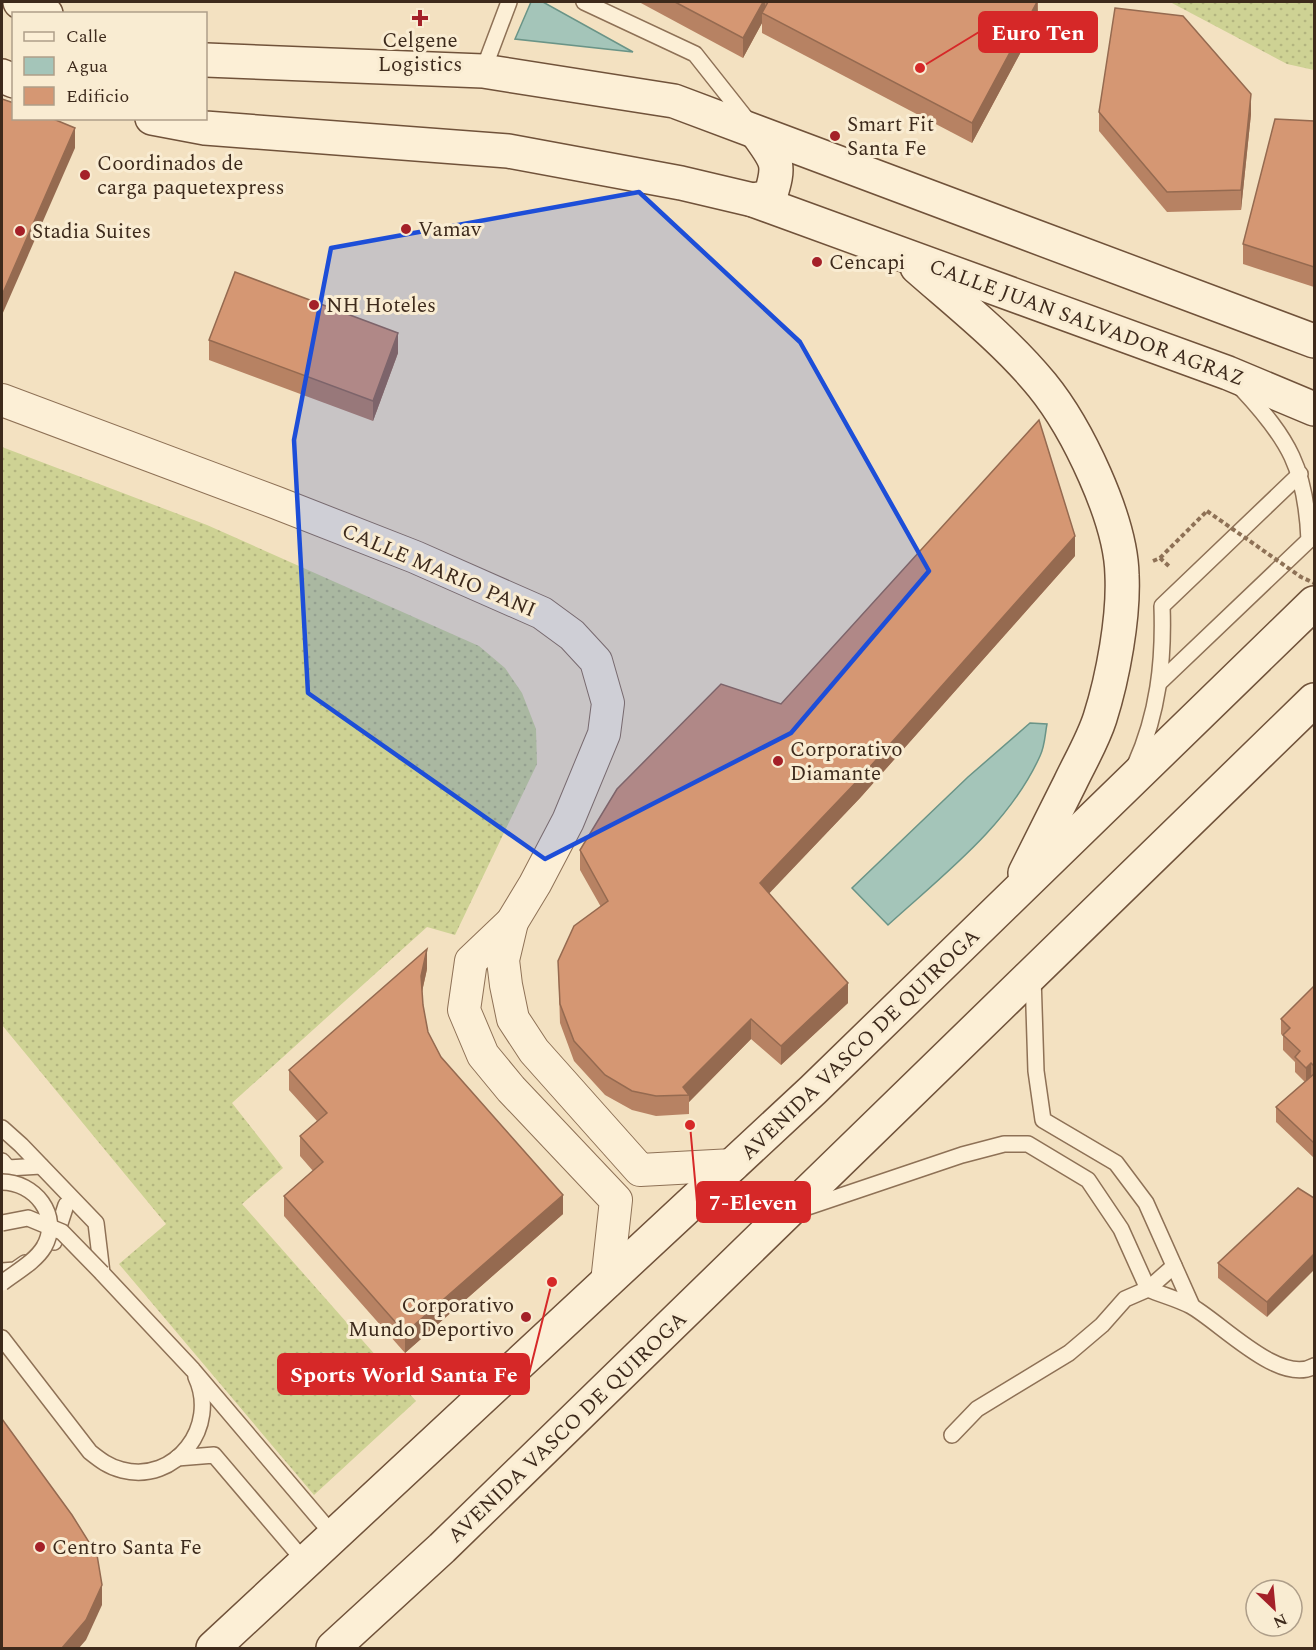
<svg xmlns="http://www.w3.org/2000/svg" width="1316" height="1650" font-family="Spectral,serif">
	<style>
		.grass { fill: url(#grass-dots) }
		.water { fill: #a4c5b9; stroke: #6a9487; stroke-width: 1.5 }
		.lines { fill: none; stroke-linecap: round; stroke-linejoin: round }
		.lane-casing { stroke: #8e7156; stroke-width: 18 }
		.street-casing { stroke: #8e7156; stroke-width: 34 }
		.secondary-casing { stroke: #70523a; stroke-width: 36 }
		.path { stroke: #8e7156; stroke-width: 4; stroke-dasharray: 4.5 3; stroke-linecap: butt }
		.lane { stroke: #fcefd6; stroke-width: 15 }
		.street { stroke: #fcefd6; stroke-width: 32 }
		.secondary { stroke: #fcefd6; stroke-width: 33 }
		.lane-bridge-casing { stroke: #8e7156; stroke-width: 18; stroke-linecap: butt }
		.path-bridge { stroke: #8e7156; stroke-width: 4; stroke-dasharray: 4.5 3; stroke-linecap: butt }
		.lane-bridge { stroke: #fcefd6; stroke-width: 15 }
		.wall { fill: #b78263 }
		.shaded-wall { fill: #956a50 }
		.building { fill: #d59773; stroke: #956a50; stroke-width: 1.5 }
		.marked { fill: #1d4ed8; fill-opacity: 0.2; stroke: #1d4ed8; stroke-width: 4.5; stroke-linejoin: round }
		.poi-dot { fill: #a42028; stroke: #f9ecd2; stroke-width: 2 }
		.labels { text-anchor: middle; stroke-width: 6; stroke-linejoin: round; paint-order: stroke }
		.poi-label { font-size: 21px; fill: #3d2a1c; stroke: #f9ecd2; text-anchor: start }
		.street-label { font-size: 21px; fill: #3d2a1c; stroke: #f9ecd2 }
		.leader { fill: none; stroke: #d62828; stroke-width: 2 }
		.callout-dot { fill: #d62828; stroke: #f9ecd2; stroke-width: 2 }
		.callout { fill: #d62828; stroke: #d62828; stroke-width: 2 }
		.callout-label { font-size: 22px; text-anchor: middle; font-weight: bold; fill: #fff }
	</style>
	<defs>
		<pattern id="grass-dots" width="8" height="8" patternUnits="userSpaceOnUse" patternTransform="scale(1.5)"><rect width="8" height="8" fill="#ced294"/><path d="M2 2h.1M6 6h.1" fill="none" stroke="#b2b47f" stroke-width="1.8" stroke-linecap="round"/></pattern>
	</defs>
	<rect width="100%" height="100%" fill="#f3e1c1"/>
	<g class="grass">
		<polygon points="1170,2 1314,2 1314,70 1287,64"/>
		<polygon points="2,447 207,525 479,646 505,668 522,693 536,729 537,764 455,935 427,927 232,1103 283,1168 242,1204 416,1401 314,1495 119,1264 166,1224 2,1025"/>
	</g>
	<g class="water">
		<polygon points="531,2 543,2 633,52 515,39"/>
		<path d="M1030,723L1047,724C1045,734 1045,746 1040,756C1009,825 943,875 888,925L852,888L968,777Z"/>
	</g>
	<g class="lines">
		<g class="lane-casing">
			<g id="lane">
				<polyline points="584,2 695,54 748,121"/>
				<polyline points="483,71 509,2"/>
				<path d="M1160,682L1309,540C1306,469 1289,439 1241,388"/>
				<path d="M1135,765C1158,714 1164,662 1162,606L1300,474"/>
				<polyline points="1033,976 1036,1071 1043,1120 1116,1163 1146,1203 1192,1306"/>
				<polyline points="2,1128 21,1145 96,1223 102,1273 193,1370 334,1536"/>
				<polyline points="2,1161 8,1168 41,1166"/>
				<path d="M802,1209L962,1155L1004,1144H1028L1088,1180L1121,1229L1148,1289C1162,1295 1178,1299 1191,1306C1220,1322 1280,1386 1314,1366"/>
				<polyline points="54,1242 66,1205"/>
				<polyline points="2,1271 15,1270 25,1263"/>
				<path d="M2,1338L90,1452C100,1460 109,1467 122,1470C176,1484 219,1426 196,1377"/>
				<polyline points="952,1435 977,1409 1069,1353 1102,1325 1125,1299 1148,1289 1174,1266"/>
				<polyline points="177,1458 214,1455 306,1563"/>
			</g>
		</g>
		<g class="street-casing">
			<g id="street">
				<polyline points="2,400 277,503 415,557 542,613 572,635 596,661 608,703 604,734 568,821 535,884 512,922 471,961 464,1010 483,1055 511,1089 616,1200 607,1282"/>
				<polyline points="512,922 503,960 506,985 513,1019 534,1051 640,1170 733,1165"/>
			</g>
		</g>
		<g class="secondary-casing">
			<g id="secondary">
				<polyline points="20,2 46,14"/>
				<polyline points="206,60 483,71 674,101 1314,341"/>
				<polyline points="2,76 14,81"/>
				<polyline points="152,118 205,128 508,151 681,183 753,200 1228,373 1314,409"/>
				<path d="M753,200L770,197C781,163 777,161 757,133"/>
				<path d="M917,267C959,304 1006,341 1042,385C1077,428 1121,519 1122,575C1124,617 1113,677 1100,718C1093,740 1080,762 1070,783C1055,813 1040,843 1025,873"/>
				<polyline points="213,1648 813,1090 1314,603"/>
				<polyline points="333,1648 442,1548 1314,700"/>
			</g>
		</g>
		<g class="path">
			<polyline points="1160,558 1207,511"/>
			<polyline points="1153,561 1160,558 1171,568"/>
		</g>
		<use href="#lane" class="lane"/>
		<use href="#street" class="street"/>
		<use href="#secondary" class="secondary"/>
		<g class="lane-bridge-casing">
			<g id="lane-bridge">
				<path d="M2,1182C34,1182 62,1215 44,1247C35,1262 16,1272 2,1283"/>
				<polyline points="2,1223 28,1218 62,1232 102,1273"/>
			</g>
		</g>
		<polyline class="path-bridge" points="1207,511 1301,577 1314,583"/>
		<use href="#lane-bridge" class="lane-bridge"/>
	</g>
	<g class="wall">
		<polygon points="639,2 1038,2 1038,20 972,143 762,33 762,23 743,58"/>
		<polygon points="1099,112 1251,114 1241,210 1167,212 1099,131"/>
		<polygon points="1314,121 1314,287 1243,264 1243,244"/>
		<polygon points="209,340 398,353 373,421 209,360"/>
		<polygon points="1075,556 860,798 769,893 848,1003 781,1065 751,1039 689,1102 689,1114 656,1116 632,1110 605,1095 574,1061 560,1023 558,961 601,907 580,870 580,850 781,704"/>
		<polygon points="427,969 422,992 423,1005 428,1032 441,1057 563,1214 405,1353 284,1216 284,1196 313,1171 300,1156 300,1136 317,1121 289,1090 289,1070"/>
		<polygon points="1314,986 1314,1158 1276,1122 1276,1107 1305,1082 1295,1072 1295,1062 1283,1050 1283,1036 1281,1034 1281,1019"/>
		<polygon points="1298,1188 1267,1317 1218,1278 1218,1263"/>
	</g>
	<g class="shaded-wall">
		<polygon points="763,2 765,2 765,15 762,13 762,23 743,58 743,38"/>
		<polygon points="1037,2 1038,20 972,143 972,123"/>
		<polygon points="1251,94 1251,114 1241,210 1241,190"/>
		<polygon points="75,128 75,148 2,315 2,295"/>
		<polygon points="398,333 398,353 373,421 373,401"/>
		<polygon points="1075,536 1075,556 860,798 760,903 760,883"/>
		<polygon points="427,949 427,969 421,996 421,976"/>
		<polygon points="848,983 848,1003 781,1065 781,1046"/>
		<polygon points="751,1019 751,1039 689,1102 689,1095 683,1087"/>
		<polygon points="1311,1063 1311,1078 1306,1083 1306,1068"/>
		<polygon points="563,1195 563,1214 405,1353 405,1333"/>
		<polygon points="1314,1254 1314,1270 1267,1317 1267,1302"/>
		<polygon points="102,1585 102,1605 86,1640 79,1648 62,1648"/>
	</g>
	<g class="building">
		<polygon points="675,2 763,2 743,38"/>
		<polygon points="768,2 1037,2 972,123 762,13"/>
		<polygon points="1115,8 1183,16 1251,94 1241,190 1167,192 1099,112"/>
		<polygon points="2,99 14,103 14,118 51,118 75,128 2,295"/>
		<polygon points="1275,119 1314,121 1314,267 1243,244"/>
		<polygon points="235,272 398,333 373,401 209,340"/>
		<polygon points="1039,420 1075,536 860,778 760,883 848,983 781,1046 751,1019 683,1087 689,1095 656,1096 632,1091 605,1075 574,1041 560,1004 558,961 574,926 608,901 580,850 617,789 721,684 781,704"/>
		<polygon points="427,949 421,976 423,1005 428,1032 441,1057 563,1195 405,1333 284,1196 323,1162 300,1136 327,1113 289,1070"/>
		<polygon points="1314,986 1314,1066 1311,1063 1306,1068 1295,1057 1300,1051 1283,1035 1290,1028 1281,1019"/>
		<polygon points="1314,1074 1314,1143 1276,1107"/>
		<polygon points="1298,1188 1314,1198 1314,1254 1267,1302 1218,1263"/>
		<polygon points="2,1419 72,1515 97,1555 102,1585 86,1620 62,1648 2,1648"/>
	</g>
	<path class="marked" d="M639,192L800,342L929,571L791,733L545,859L308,693L294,440L331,248Z"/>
	<g class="poi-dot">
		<path d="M417 9h6v6h6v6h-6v6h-6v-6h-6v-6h6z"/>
		<circle cx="835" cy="136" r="6"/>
		<circle cx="85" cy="175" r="6"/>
		<circle cx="406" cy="229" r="6"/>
		<circle cx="20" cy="231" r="6"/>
		<circle cx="817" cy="262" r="6"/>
		<circle cx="314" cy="305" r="6"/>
		<circle cx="778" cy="761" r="6"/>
		<circle cx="526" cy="1317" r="6"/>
		<circle cx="40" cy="1547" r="6"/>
	</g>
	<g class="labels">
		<g class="poi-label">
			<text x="420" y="47" text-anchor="middle">Celgene<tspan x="420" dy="24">Logistics</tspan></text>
			<text x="847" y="131">Smart Fit<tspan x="847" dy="24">Santa Fe</tspan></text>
			<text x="97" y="170">Coordinados de<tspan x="97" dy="24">carga paquetexpress</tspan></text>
			<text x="418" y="236">Vamav</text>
			<text x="32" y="238">Stadia Suites</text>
			<text x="829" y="269">Cencapi</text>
			<text x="326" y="312">NH Hoteles</text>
			<text x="790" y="756">Corporativo<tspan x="790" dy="24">Diamante</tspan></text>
			<text x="514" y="1312" text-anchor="end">Corporativo<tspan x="514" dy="24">Mundo Deportivo</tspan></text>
			<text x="52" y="1554">Centro Santa Fe</text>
		</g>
		<g class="street-label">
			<text transform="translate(1087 322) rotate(20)" y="7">CALLE JUAN SALVADOR AGRAZ</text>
			<text transform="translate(439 570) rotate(23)" y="7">CALLE MARIO PANI</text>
			<text transform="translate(860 1044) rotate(-44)" y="7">AVENIDA VASCO DE QUIROGA</text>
			<text transform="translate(567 1427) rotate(-44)" y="7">AVENIDA VASCO DE QUIROGA</text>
		</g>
	</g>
	<path class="leader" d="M920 68L979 32M690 1125L697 1202M552 1282L529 1374"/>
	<g class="callout-dot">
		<circle cx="920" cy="68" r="6"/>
		<circle cx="690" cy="1125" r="6"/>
		<circle cx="552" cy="1282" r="6"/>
	</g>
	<g class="callout">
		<rect x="979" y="12" width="118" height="40" rx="6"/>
		<rect x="697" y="1182" width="113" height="40" rx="6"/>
		<rect x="278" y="1354" width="251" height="40" rx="6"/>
	</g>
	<g class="callout-label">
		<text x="1038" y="40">Euro Ten</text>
		<text x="753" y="1210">7-Eleven</text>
		<text x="404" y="1382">Sports World Santa Fe</text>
	</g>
	<rect width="1316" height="1650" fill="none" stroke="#3d2a1c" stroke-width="6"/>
	<rect x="12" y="12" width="195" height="108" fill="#f9ecd2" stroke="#ae9e89" stroke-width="1.5"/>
	<rect x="24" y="32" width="30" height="9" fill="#fcefd6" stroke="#ae9e89" stroke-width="1.5"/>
	<text x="66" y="42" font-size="18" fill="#3d2a1c">Calle</text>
	<rect x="24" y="57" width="30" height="18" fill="#a4c5b9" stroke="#ae9e89" stroke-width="1.5"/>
	<text x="66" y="72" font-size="18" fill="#3d2a1c">Agua</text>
	<rect x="24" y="87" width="30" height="18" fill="#d59773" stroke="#ae9e89" stroke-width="1.5"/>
	<text x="66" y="102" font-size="18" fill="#3d2a1c">Edificio</text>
	<g transform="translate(1274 1608) rotate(154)"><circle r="28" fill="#f9ecd2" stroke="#ae9e89" stroke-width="1.5"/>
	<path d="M0-4.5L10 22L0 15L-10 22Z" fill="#a42028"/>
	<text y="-9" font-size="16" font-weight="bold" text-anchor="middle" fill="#3d2a1c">N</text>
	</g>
</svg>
